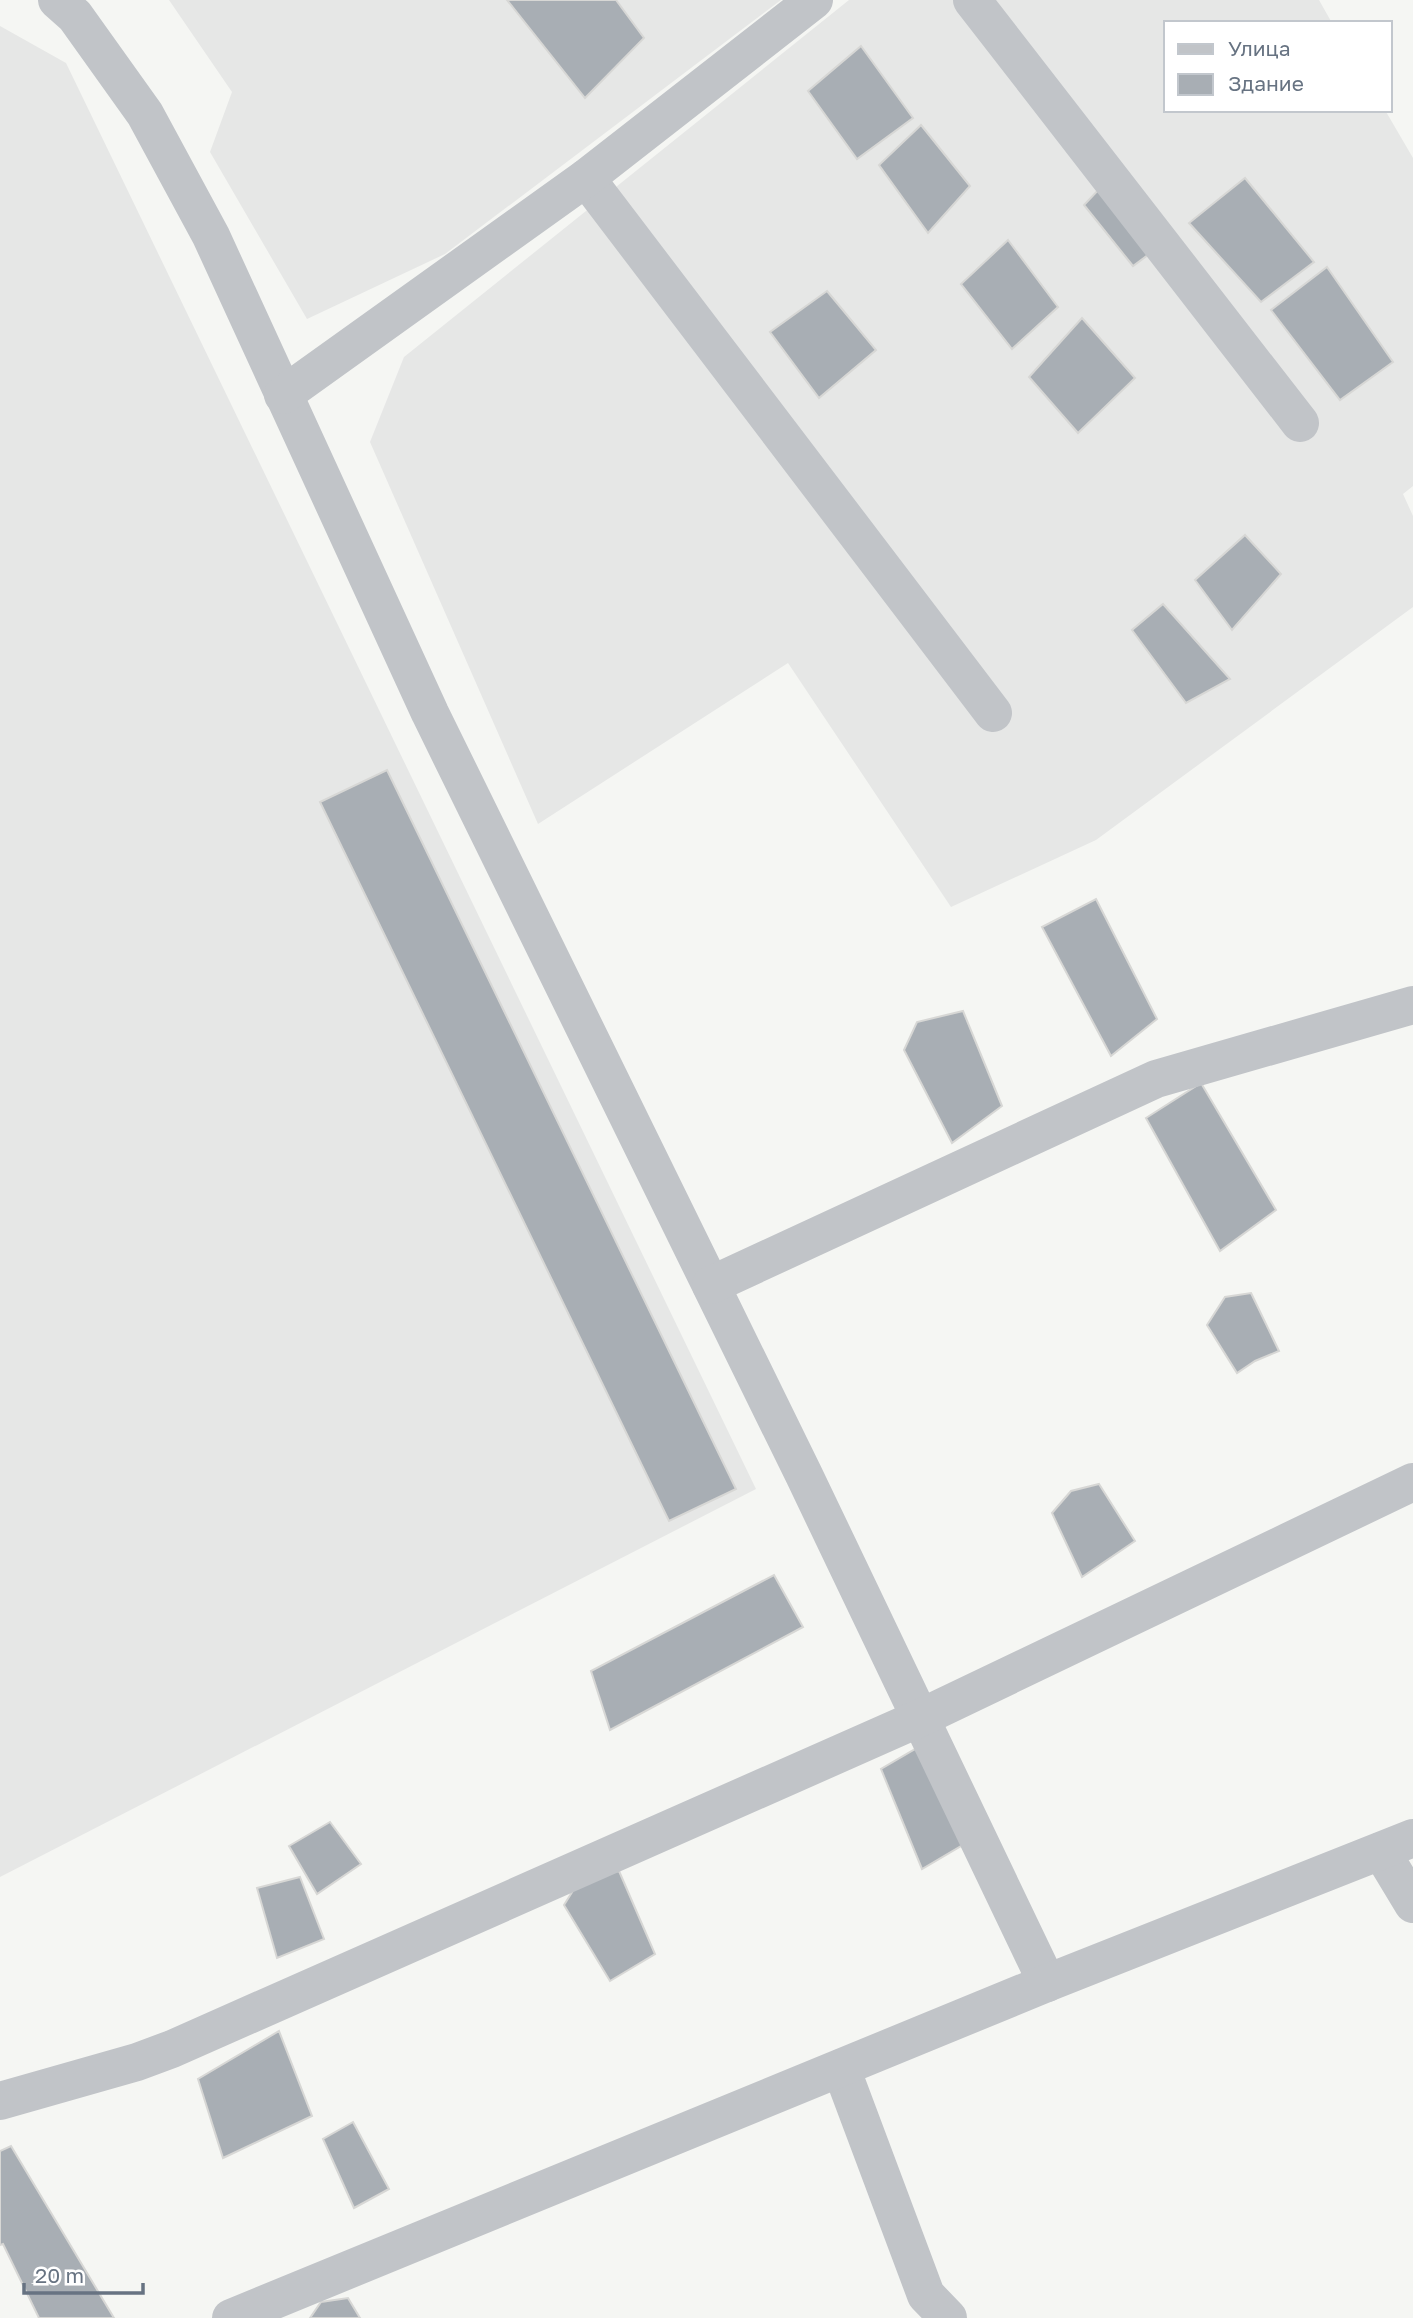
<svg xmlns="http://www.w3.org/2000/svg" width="1413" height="2318" font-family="'Golos Text',sans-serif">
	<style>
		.built { fill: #e6e7e6 }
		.building { fill: #a8aeb4; stroke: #d7d7d5; stroke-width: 2 }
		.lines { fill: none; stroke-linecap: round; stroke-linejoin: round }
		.minor { stroke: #c1c4c8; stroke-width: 38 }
	</style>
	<rect width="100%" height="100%" fill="#f5f6f3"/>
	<g class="built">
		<polygon points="169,0 781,0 445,254 307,319 210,152 232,92"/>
		<polygon points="849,0 1319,0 1332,23 1166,23 1166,110 1385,110 1413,158 1413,486 1403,494 1413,516 1413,607 1096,840 951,907 788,663 538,824 370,442 404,357"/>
		<polygon points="0,26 66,63 756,1489 0,1877"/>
	</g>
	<g class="building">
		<polygon points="507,0 616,0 644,38 585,98"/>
		<polygon points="861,46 913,118 857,159 808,91"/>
		<polygon points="921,125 970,186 928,233 879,165"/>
		<polygon points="1245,178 1314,262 1261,302 1189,223"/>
		<polygon points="1103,185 1156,249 1133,266 1084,205"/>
		<polygon points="1008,240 1058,307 1012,349 961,284"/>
		<polygon points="1327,267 1393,362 1340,400 1271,310"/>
		<polygon points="827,291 876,350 819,398 770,332"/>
		<polygon points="1082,318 1135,378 1078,433 1029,377"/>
		<polygon points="1245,535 1281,574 1232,630 1195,580"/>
		<polygon points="1163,604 1230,679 1186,703 1132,630"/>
		<polygon points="387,770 736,1489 669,1521 320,802"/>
		<polygon points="1096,899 1157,1019 1111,1056 1042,927"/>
		<polygon points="963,1011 1002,1106 952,1143 904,1050 917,1022"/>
		<polygon points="1201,1083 1276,1210 1220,1251 1146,1118"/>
		<polygon points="1251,1293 1279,1351 1255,1361 1237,1373 1207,1325 1225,1297"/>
		<polygon points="1099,1484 1135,1541 1082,1577 1052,1513 1071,1491"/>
		<polygon points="774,1575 803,1627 610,1730 591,1671"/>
		<polygon points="917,1748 966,1843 922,1869 881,1769"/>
		<polygon points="330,1822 361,1864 317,1894 289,1846"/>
		<polygon points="619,1871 655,1954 610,1981 564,1905 581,1878"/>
		<polygon points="300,1877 324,1939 277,1958 257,1888"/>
		<polygon points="279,2031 312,2116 223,2158 198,2079"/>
		<polygon points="353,2122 389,2189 354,2208 323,2139"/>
		<polygon points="11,2146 114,2318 39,2318 3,2244 0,2245 0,2151"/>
		<polygon points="348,2298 360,2318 310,2318 321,2302"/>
	</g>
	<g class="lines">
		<g class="minor">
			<polyline points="57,0 75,16 145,114 211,236 430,713 804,1475 1047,1983"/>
			<polyline points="972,0 1300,423"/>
			<polyline points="586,178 993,713"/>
			<polyline points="283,395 586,178 814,0"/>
			<polyline points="711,1285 1156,1079 1413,1005"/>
			<polyline points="1381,1851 1413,1904"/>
			<polyline points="841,2068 926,2295 948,2318"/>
			<polyline points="0,2101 137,2062 172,2049 920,1718 1413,1482"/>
			<polyline points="231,2318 1047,1983 1413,1838"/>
		</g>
	</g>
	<rect x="1164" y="21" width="228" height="91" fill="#ffffff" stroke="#c2c7cd" stroke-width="2"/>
	<rect x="1178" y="44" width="35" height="10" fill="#c1c4c8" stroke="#c2c7cd" stroke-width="2"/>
	<text x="1228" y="56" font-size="21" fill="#677382">Улица</text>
	<rect x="1178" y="74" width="35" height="21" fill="#a8aeb4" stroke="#c2c7cd" stroke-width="2"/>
	<text x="1228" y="91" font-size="21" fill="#677382">Здание</text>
	<path d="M24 2283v10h119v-10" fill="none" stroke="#677382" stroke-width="3.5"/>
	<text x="35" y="2283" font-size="21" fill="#677382" stroke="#ffffff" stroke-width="5" paint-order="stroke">20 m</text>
</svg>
